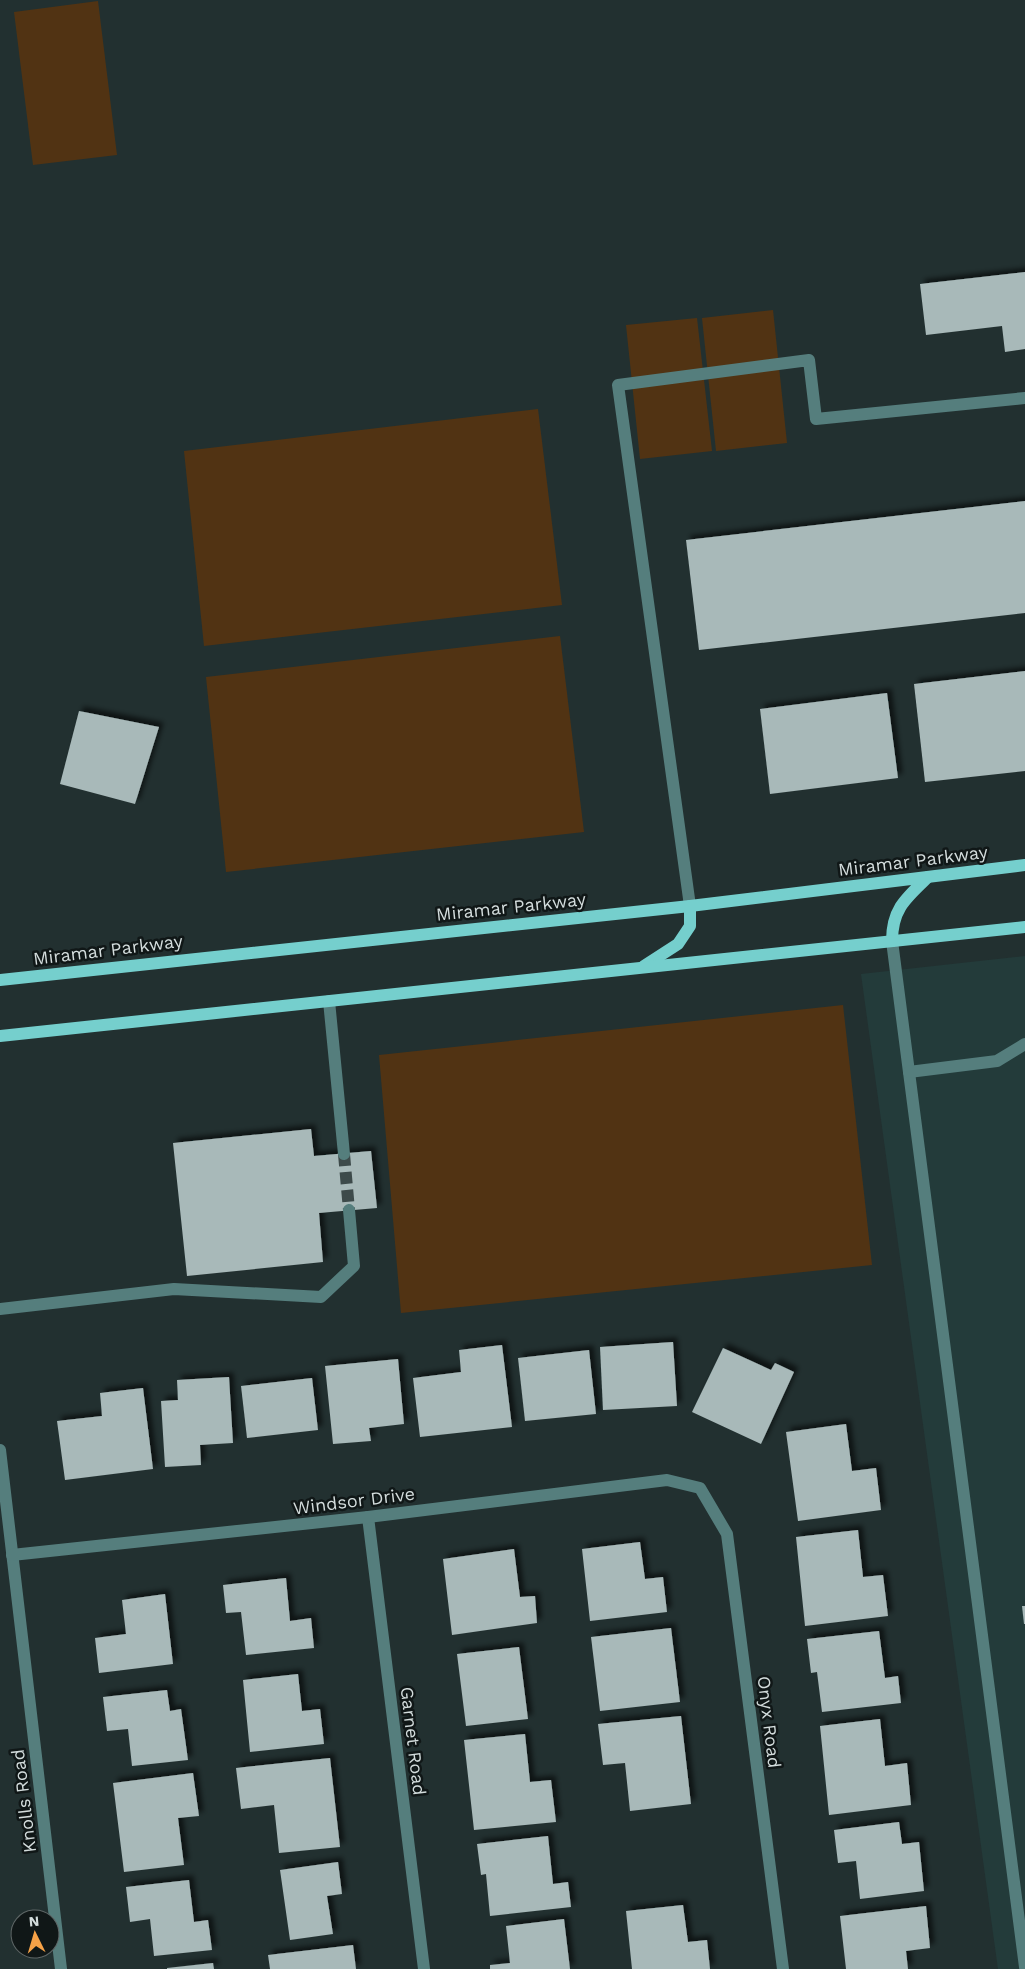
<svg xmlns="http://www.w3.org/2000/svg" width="1025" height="1969" font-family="'Work Sans',sans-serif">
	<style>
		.built { fill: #233b3a }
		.green { fill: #513313 }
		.building { fill: #a8b9b9; filter: url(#shadow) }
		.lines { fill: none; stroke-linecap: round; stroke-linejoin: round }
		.minor-tunnel { stroke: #3d4a4a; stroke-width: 12; stroke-dasharray: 12 6; stroke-linecap: butt }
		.minor { stroke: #557e7d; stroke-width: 12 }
		.major { stroke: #75cfcd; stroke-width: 12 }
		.labels { text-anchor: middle; stroke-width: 5; stroke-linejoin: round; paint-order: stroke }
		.street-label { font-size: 18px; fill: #d3dcdc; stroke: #101717 }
	</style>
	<defs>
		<filter id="shadow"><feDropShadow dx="4.5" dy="-4.5" stdDeviation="2.5" flood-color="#0009"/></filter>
	</defs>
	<rect width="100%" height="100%" fill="#223030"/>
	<polygon class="built" points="1025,956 1025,1969 998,1969 861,974"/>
	<g class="green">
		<polygon points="98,1 117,155 33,165 14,12"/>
		<polygon points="773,310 787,443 716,451 702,318"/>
		<polygon points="697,318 712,451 640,459 626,325"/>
		<polygon points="538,409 562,605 204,646 184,451"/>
		<polygon points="560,636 584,832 226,872 206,677"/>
		<polygon points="843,1005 872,1265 401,1313 379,1055"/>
	</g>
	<g class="building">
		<polygon points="1025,272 1025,349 1005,352 1002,326 926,335 920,284"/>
		<polygon points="1025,501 1025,613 699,650 686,540"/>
		<polygon points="1025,671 1025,771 925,782 914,684"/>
		<polygon points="887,693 898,778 770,794 760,709"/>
		<polygon points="79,711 159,727 135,804 60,784"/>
		<polygon points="311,1129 314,1156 371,1151 377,1208 319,1213 323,1262 187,1276 173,1143"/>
		<polygon points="673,1342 677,1406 603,1410 600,1347"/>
		<polygon points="502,1345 512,1427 420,1437 413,1378 461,1372 459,1350"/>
		<polygon points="723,1348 771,1370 775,1363 794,1372 761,1444 692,1412"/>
		<polygon points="589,1350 596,1414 525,1421 518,1358"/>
		<polygon points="398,1359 404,1424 369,1428 371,1441 333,1444 325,1366"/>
		<polygon points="229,1377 233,1443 200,1445 201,1465 165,1467 161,1401 178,1400 177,1380"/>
		<polygon points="312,1378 318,1430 247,1438 241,1386"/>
		<polygon points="143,1388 153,1469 65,1480 57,1421 102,1416 100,1393"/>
		<polygon points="846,1424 852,1471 876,1468 881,1510 798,1521 786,1432"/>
		<polygon points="858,1530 863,1577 883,1575 888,1616 805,1626 796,1537"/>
		<polygon points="640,1542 645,1579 663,1577 667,1612 590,1621 582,1549"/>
		<polygon points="514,1549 520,1597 535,1596 537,1623 452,1635 443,1559"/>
		<polygon points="286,1578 290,1621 311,1618 314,1648 246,1655 241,1612 226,1613 223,1585"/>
		<polygon points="165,1594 173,1664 99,1673 95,1638 126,1634 122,1600"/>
		<polygon points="1022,1606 1025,1606 1025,1624 1024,1624"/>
		<polygon points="671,1628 680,1702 600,1711 591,1637"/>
		<polygon points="879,1631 885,1678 898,1676 901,1703 822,1712 817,1672 811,1673 807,1639"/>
		<polygon points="519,1647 528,1719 466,1726 457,1654"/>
		<polygon points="298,1674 302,1711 320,1709 324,1744 250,1752 243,1680"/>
		<polygon points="167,1690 170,1711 181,1709 188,1760 132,1766 128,1729 107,1731 103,1697"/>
		<polygon points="681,1716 691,1804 630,1811 625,1763 603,1765 598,1724"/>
		<polygon points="880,1719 885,1766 907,1763 911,1805 829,1815 820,1726"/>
		<polygon points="525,1734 530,1782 551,1780 556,1822 474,1830 464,1740"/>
		<polygon points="330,1758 340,1847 279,1853 274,1805 241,1809 236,1768"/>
		<polygon points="193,1773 199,1816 178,1818 184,1865 124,1872 113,1783"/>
		<polygon points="899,1822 902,1844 919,1842 924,1891 860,1899 856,1861 838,1863 834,1830"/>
		<polygon points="548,1836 553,1884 568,1882 571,1907 490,1916 486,1874 481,1875 477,1844"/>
		<polygon points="338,1862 342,1894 327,1896 333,1934 290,1940 280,1870"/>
		<polygon points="189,1880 194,1922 208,1920 212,1950 154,1956 150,1919 130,1922 126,1887"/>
		<polygon points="683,1905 688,1942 707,1940 710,1969 632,1969 626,1911"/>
		<polygon points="926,1906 930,1948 906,1951 908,1969 846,1969 840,1916"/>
		<polygon points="564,1919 570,1969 490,1969 490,1965 510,1963 506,1926"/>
		<polygon points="353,1945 356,1969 270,1969 268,1955"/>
		<polygon points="213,1963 214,1969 167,1969 167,1968"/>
	</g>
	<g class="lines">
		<polyline class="minor-tunnel" points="344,1154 349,1210"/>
		<g class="minor">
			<polyline points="690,906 618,385 809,360 816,419 1025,398"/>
			<polyline points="892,941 1025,1967"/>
			<polyline points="329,1001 344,1154"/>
			<polyline points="909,1072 997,1061 1025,1044"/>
			<polyline points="0,1309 174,1289 321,1297 354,1266 349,1210"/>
			<polyline points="0,1450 61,1969"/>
			<polyline points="368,1517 424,1969"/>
			<polyline points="12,1555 368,1517 667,1480 700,1488 727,1534 783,1969"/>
		</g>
		<g class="major">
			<path d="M892,941C892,909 906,898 928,877"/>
			<polyline points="644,966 678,944 690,926 690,906"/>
			<polyline points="0,980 690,906 1025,865"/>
			<polyline points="0,1036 1025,927"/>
		</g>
	</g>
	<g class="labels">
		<g class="street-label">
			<text transform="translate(913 861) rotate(-7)" y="6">Miramar Parkway</text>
			<text transform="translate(511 907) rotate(-6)" y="6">Miramar Parkway</text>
			<text transform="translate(108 950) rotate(-7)" y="6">Miramar Parkway</text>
			<text transform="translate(354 1501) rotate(-7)" y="6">Windsor Drive</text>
			<text transform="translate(769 1722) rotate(83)" y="6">Onyx Road</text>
			<text transform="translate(413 1741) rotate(83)" y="6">Garnet Road</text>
			<text transform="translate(24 1801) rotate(-97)" y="6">Knolls Road</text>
		</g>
	</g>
	<g transform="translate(35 1934) rotate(355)"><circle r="24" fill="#101717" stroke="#5e6666"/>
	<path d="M0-4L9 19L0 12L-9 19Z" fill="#f6a247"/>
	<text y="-8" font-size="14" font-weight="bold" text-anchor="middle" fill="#d3dcdc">N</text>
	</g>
</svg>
